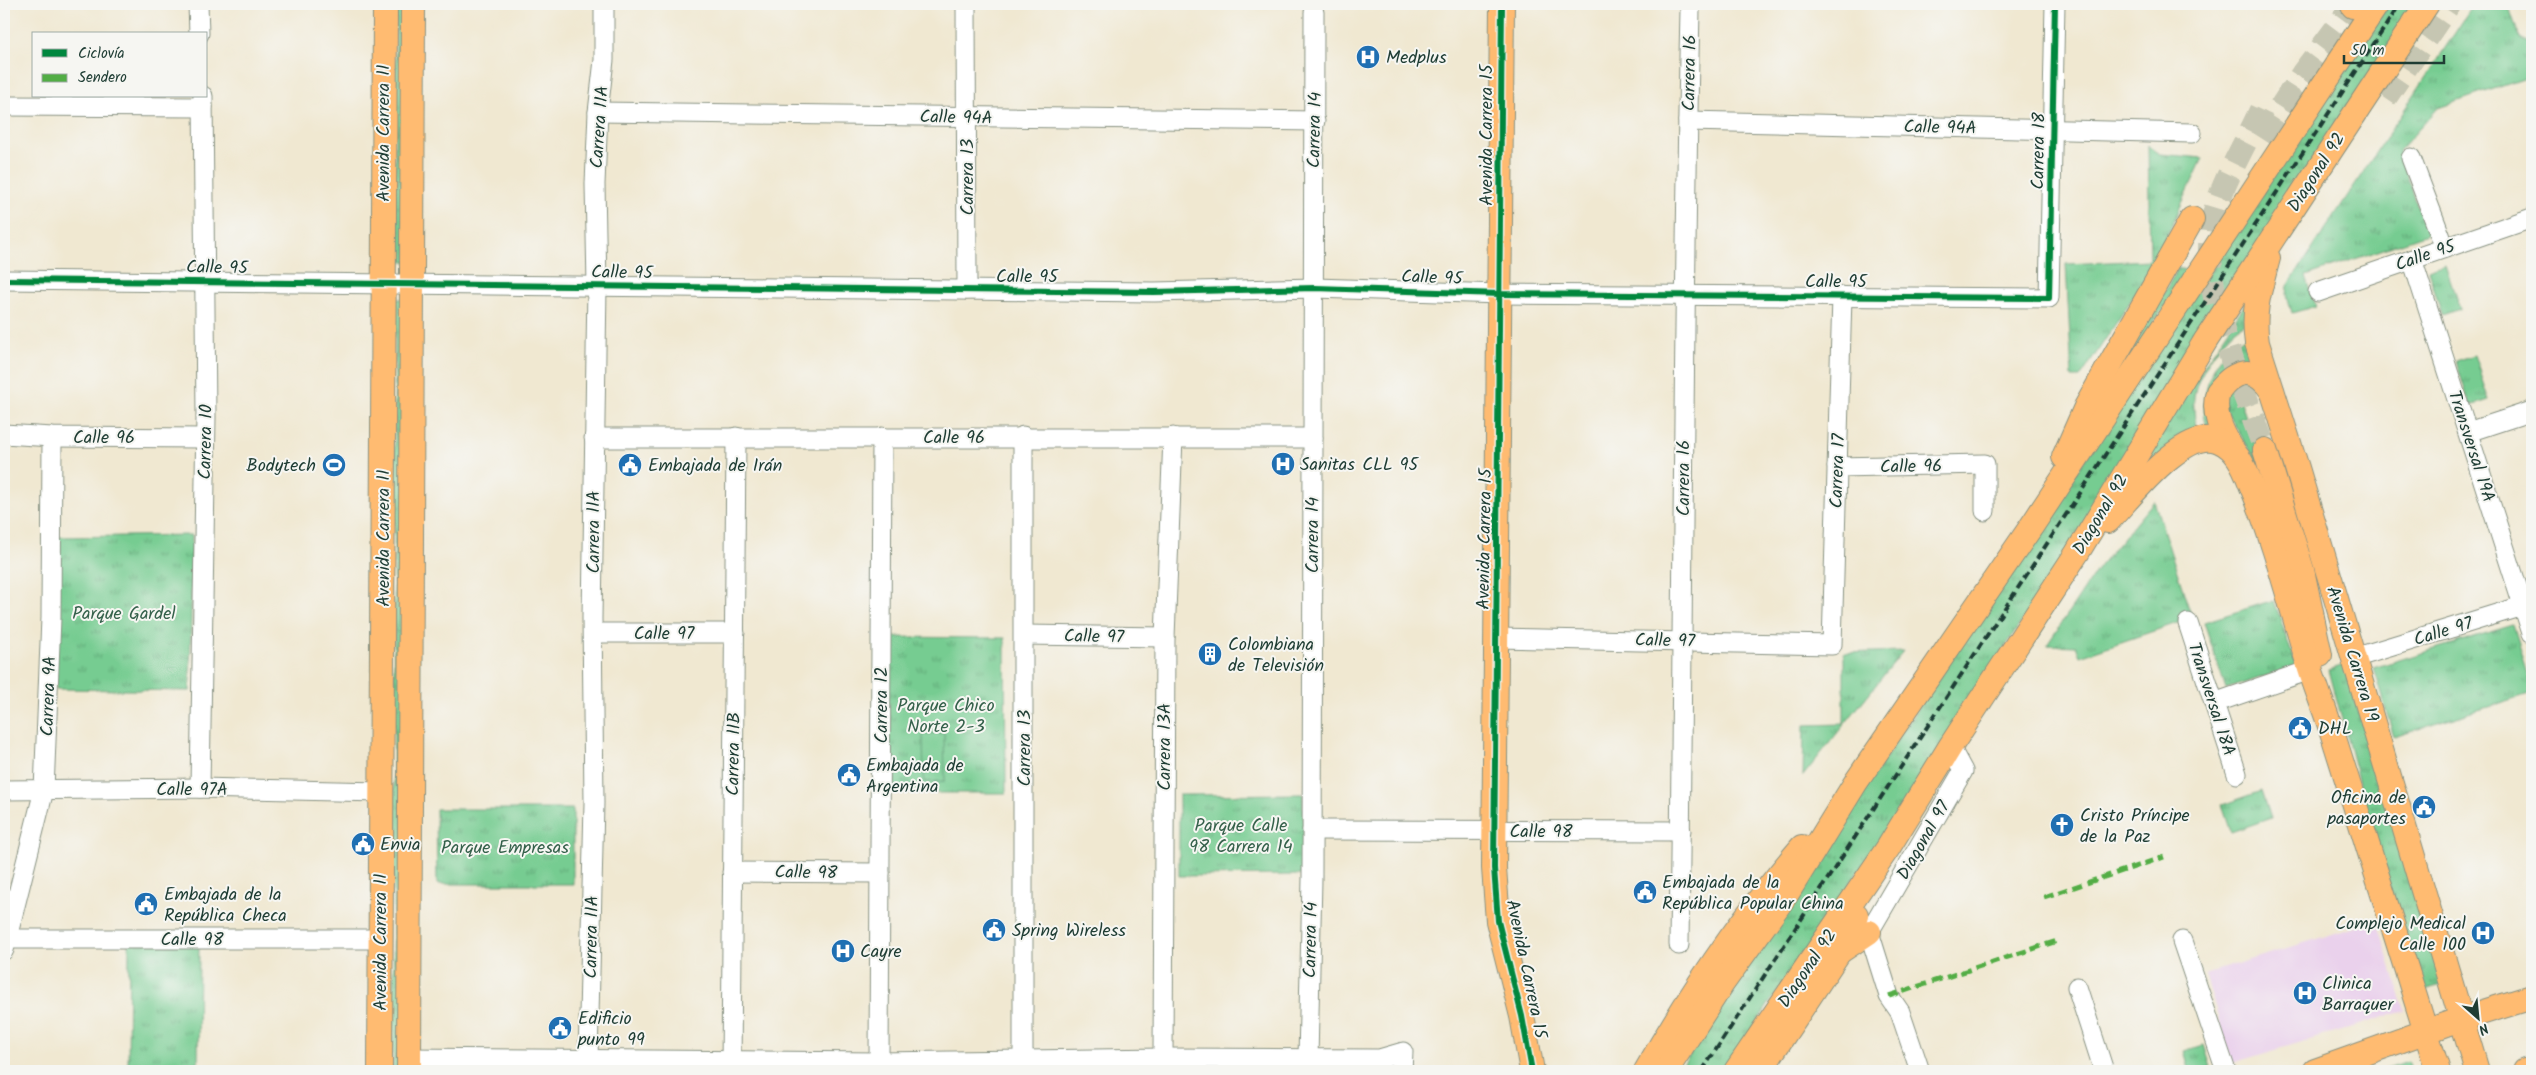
<svg xmlns="http://www.w3.org/2000/svg" width="2536" height="1075" font-family="Kalam,sans-serif">
	<style>
		.built { fill: #ead1ec }
		.grass { fill: url(#grass-tufts); stroke: #4a8462 }
		.garden { fill: #76cc91; stroke: #4a8462 }
		.lines { fill: none; stroke-linecap: round; stroke-linejoin: round }
		.major-tunnel { stroke: #c6c6b2; stroke-width: 24; stroke-dasharray: 24 12; stroke-linecap: butt }
		.minor-casing { stroke: #889282; stroke-width: 21 }
		.major-casing { stroke: #889282; stroke-width: 26 }
		.minor { stroke: #fff; stroke-width: 19 }
		.major { stroke: #ffbb71; stroke-width: 24 }
		.rail { stroke: #1f3d34; stroke-width: 4; stroke-dasharray: 8 4; stroke-linecap: butt }
		.quiet { stroke: #52ad45; stroke-width: 5; stroke-dasharray: 10 5; stroke-linecap: butt }
		.cycleway-casing { stroke: #f6f6f2; stroke-width: 9 }
		.cycleway { stroke: #00873e; stroke-width: 6 }
		.labels { text-anchor: middle; stroke-width: 4; stroke-linejoin: round; paint-order: stroke }
		.poi-label { font-size: 18px; fill: #1f3d34; stroke: #f6f6f2; text-anchor: start }
		.street-label { font-size: 18px; fill: #1f3d34; stroke: #f6f6f2 }
		.park-label { font-size: 18px; fill: #35614b; stroke: #f6f6f2 }
	</style>
	<defs>
		<pattern id="grass-tufts" width="24" height="20" patternUnits="userSpaceOnUse" patternTransform="scale(1.25)"><rect width="24" height="20" fill="#76cc91"/><path d="M3 7l-1-3M5 7V3M7 7l1-3M15 17l-1-3M17 17v-4M19 17l1-3" fill="none" stroke="#60a777"/></pattern>
	</defs>
	<rect width="100%" height="100%" fill="#f6f6f2"/>
	<filter id="ink" filterUnits="userSpaceOnUse"><feTurbulence type="fractalNoise" baseFrequency=".02" numOctaves="2"/><feDisplacementMap in="SourceGraphic" scale="10" xChannelSelector="R" yChannelSelector="G"/><feConvolveMatrix kernelMatrix="1 2 1 2 8 2 1 2 1" color-interpolation-filters="sRGB"/></filter>
	<filter id="wash" filterUnits="userSpaceOnUse"><feTurbulence type="fractalNoise" baseFrequency=".0096" numOctaves="4" result="noise"/><feDisplacementMap in="SourceGraphic" scale="20" xChannelSelector="R" yChannelSelector="G"/><feGaussianBlur stdDeviation="1.12" result="paint"/><feColorMatrix in="noise" values="0 0 0 0 0 0 0 0 0 0 0 0 0 0 0 0 0 1.4 0 .05"/><feComposite in="paint" operator="in"/></filter>
	<g filter="url(#wash)">
		<rect width="100%" height="100%" fill="#f0e8d1"/>
		<polygon class="built" points="2377,920 2405,1011 2232,1063 2205,974"/>
		<g class="grass">
			<polygon points="396,4 409,4 407,262 394,262"/>
			<polygon points="2389,4 2416,4 1937,754 1724,1071 1679,1071 1912,718"/>
			<polygon points="2474,4 2508,4 2520,39 2532,45 2532,76 2438,108 2399,151 2427,234 2306,276 2316,306 2292,313 2287,295 2288,286"/>
			<polygon points="2148,146 2159,154 2203,158 2151,270 2080,378 2072,378 2066,264 2150,260"/>
			<polygon points="2445,264 2460,309 2442,315 2428,270"/>
			<polygon points="2178,268 2188,271 2104,397"/>
			<path d="M2257,286L2246,322C2227,328 2196,376 2194,397C2193,407 2195,418 2196,428L2177,437L2133,486L2166,423Z"/>
			<polygon points="395,299 407,299 405,1071 393,1071"/>
			<path d="M2249,335L2260,366L2243,365L2214,431L2208,432C2196,396 2213,350 2249,335Z"/>
			<polygon points="2474,355 2489,400 2470,406 2456,361"/>
			<polygon points="2235,384 2258,454 2295,589 2253,456 2225,409 2226,391"/>
			<polygon points="2154,501 2192,618 2080,656 2076,646 2047,645 2099,567"/>
			<polygon points="192,535 190,691 56,689 59,537"/>
			<polygon points="2274,600 2296,666 2226,689 2204,622"/>
			<polygon points="2513,625 2532,686 2532,693 2394,737 2373,668"/>
			<polygon points="887,637 1005,638 1006,793 888,793"/>
			<polygon points="1903,651 1803,776 1804,725 1844,724 1844,653"/>
			<polygon points="2344,665 2443,985 2420,991 2361,791 2329,670"/>
			<polygon points="2262,791 2271,818 2231,832 2222,805"/>
			<polygon points="1303,794 1304,875 1179,876 1179,795"/>
			<polygon points="436,809 573,809 573,884 437,884"/>
			<polygon points="129,942 199,942 198,1071 128,1071"/>
			<polygon points="2204,1045 2211,1067 2190,1071 2184,1051"/>
			<polygon points="2408,1061 2412,1071 2379,1071"/>
		</g>
		<polygon class="garden" points="944,733 945,781 924,782 923,734"/>
	</g>
	<g filter="url(#ink)">
		<g class="lines">
			<g class="major-tunnel">
				<polyline points="2385,98 2449,4"/>
				<path d="M2261,110C2246,143 2225,177 2215,211C2195,286 2241,380 2265,450"/>
				<polyline points="2261,138 2303,73 2353,6"/>
			</g>
			<g class="minor-casing">
				<g id="minor">
					<polyline points="198,4 199,34"/>
					<polyline points="966,4 967,290"/>
					<polyline points="4,106 203,107"/>
					<polyline points="598,112 1315,121"/>
					<polyline points="1688,121 2192,133"/>
					<polyline points="2411,158 2445,248"/>
					<polyline points="2412,259 2532,633"/>
					<polyline points="4,280 1154,292 1315,288 1500,294 2049,298 2055,4"/>
					<polyline points="2318,292 2532,218"/>
					<polyline points="2468,432 2532,411"/>
					<polyline points="4,434 52,437 205,438"/>
					<polyline points="594,438 1313,438"/>
					<polyline points="1837,467 1985,464 1985,511"/>
					<polyline points="2188,623 2237,774"/>
					<polyline points="593,633 735,633"/>
					<polyline points="1024,635 1165,637"/>
					<polyline points="1498,638 1832,645 1842,296"/>
					<polyline points="2354,658 2532,603"/>
					<polyline points="2214,703 2310,670"/>
					<polyline points="200,788 206,417 203,96"/>
					<polyline points="4,790 200,788 380,792"/>
					<polyline points="1312,830 1681,831"/>
					<polyline points="732,872 880,873"/>
					<polyline points="4,939 380,939"/>
					<polyline points="2182,941 2226,1071"/>
					<path d="M1679,945C1683,633 1683,322 1690,10"/>
					<polyline points="4,950 44,790 51,618 52,437"/>
					<polyline points="2077,987 2104,1071"/>
					<polyline points="409,1058 879,1062 1163,1058 1379,1059 1403,1052 1402,1071"/>
					<polyline points="1163,1058 1165,637 1173,437"/>
					<polyline points="588,1059 594,803 592,618 597,286 595,184 598,112 604,60 604,5"/>
					<polyline points="1308,1059 1312,879 1314,12"/>
					<polyline points="1023,1060 1023,436"/>
					<polyline points="879,1062 882,437"/>
					<polyline points="731,1071 736,437"/>
					<polyline points="1920,1071 1900,1012 1889,996 1869,932 1963,771 1950,747"/>
				</g>
			</g>
			<g class="major-casing">
				<g id="major">
					<polyline points="1502,4 1494,868 1498,921 1522,1016 1532,1071"/>
					<polyline points="2353,6 2354,4"/>
					<path d="M2268,258C2260,289 2252,310 2257,343L2297,468L2477,1071"/>
					<path d="M2232,449C2221,431 2212,412 2218,392C2236,368 2255,366 2272,391"/>
					<polyline points="2265,450 2302,570 2320,655"/>
					<polyline points="2064,457 2086,407 2192,219"/>
					<path d="M2108,521C2129,499 2185,425 2219,441C2236,448 2244,466 2250,482C2275,542 2291,607 2310,669C2317,691 2326,713 2333,735C2369,847 2403,959 2438,1071"/>
					<polyline points="1839,952 1869,932"/>
					<polyline points="380,1071 385,4"/>
					<polyline points="409,1071 413,4"/>
					<path d="M1646,1071C1691,992 1743,916 1802,847"/>
					<polyline points="1666,1071 1722,984 1788,892 1856,782 2033,524 2377,4"/>
					<polyline points="1736,1071 1888,848 1950,747 2077,553 2206,340 2427,4"/>
					<polyline points="1760,1071 1839,952 1856,915"/>
					<polyline points="2315,1071 2461,1019 2532,997"/>
					<polyline points="2525,1071 2532,1069"/>
				</g>
			</g>
			<use href="#minor" class="minor"/>
			<use href="#major" class="major"/>
			<polyline class="rail" points="1702,1071 2400,4"/>
			<g class="quiet">
				<polyline points="2044,897 2164,857"/>
				<polyline points="1889,996 2060,940"/>
			</g>
			<g class="cycleway-casing">
				<g id="cycleway">
					<polyline points="1502,4 1494,868 1498,921 1522,1016 1532,1071"/>
					<polyline points="4,280 1154,292 1315,288 1500,294 2049,298 2055,4"/>
				</g>
			</g>
			<use href="#cycleway" class="cycleway"/>
		</g>
	</g>
	<defs>
		<g id="hospital-disc" transform="scale(1.25)"><circle r="9.5" fill="#1f6fb2" stroke="#f6f6f2"/><path d="M-5-5h3v3.5h4V-5h3V5h-3V1.5h-4V5h-3Z" fill="#fff"/></g>
		<g id="stadium-disc" transform="scale(1.25)"><circle r="9.5" fill="#1f6fb2" stroke="#f6f6f2"/><path d="M0-5a6.5 5 0 1 0 0 10a6.5 5 0 1 0 0-10ZM-3.5-1.8h7v3.6h-7Z" fill="#fff"/></g>
		<g id="civic-disc" transform="scale(1.25)"><circle r="9.5" fill="#1f6fb2" stroke="#f6f6f2"/><path d="M-.6-6.5H3V-4.5H.6V-3L4-1V1h2V6H-6V1h2V-1L-.6-3ZM-1.2 2.5V6h2.4V2.5Z" fill="#fff"/></g>
		<g id="building-disc" transform="scale(1.25)"><circle r="9.5" fill="#1f6fb2" stroke="#f6f6f2"/><path d="M-4-6H4V6H1V3H-1V6H-4ZM-2.5-4.3h1.7v1.8h-1.7ZM.8-4.3h1.7v1.8H.8ZM-2.5-1h1.7V.8h-1.7ZM.8-1h1.7V.8H.8Z" fill="#fff"/></g>
		<g id="church-disc" transform="scale(1.25)"><circle r="9.5" fill="#1f6fb2" stroke="#f6f6f2"/><path d="M-1.2-6h2.4v3.5h3.3v2.4h-3.3V6h-2.4V-.1h-3.3v-2.4h3.3Z" fill="#fff"/></g>
	</defs>
	<g fill-rule="evenodd">
		<use href="#hospital-disc" x="1368" y="57"/>
		<use href="#hospital-disc" x="1283" y="464"/>
		<use href="#stadium-disc" x="334" y="465"/>
		<use href="#civic-disc" x="630" y="465"/>
		<use href="#building-disc" x="1210" y="654"/>
		<use href="#civic-disc" x="2300" y="728"/>
		<use href="#civic-disc" x="849" y="775"/>
		<use href="#civic-disc" x="2424" y="807"/>
		<use href="#church-disc" x="2062" y="825"/>
		<use href="#civic-disc" x="363" y="844"/>
		<use href="#civic-disc" x="1645" y="892"/>
		<use href="#civic-disc" x="146" y="904"/>
		<use href="#civic-disc" x="994" y="930"/>
		<use href="#hospital-disc" x="2483" y="933"/>
		<use href="#hospital-disc" x="843" y="951"/>
		<use href="#hospital-disc" x="2305" y="993"/>
		<use href="#civic-disc" x="560" y="1028"/>
	</g>
	<g class="labels">
		<g class="poi-label">
			<text x="1386" y="63">Medplus</text>
			<text x="1300" y="470">Sanitas CLL 95</text>
			<text x="316" y="471" text-anchor="end">Bodytech</text>
			<text x="648" y="471">Embajada de Irán</text>
			<text x="1228" y="650">Colombiana<tspan x="1228" dy="21">de Televisión</tspan></text>
			<text x="2318" y="734">DHL</text>
			<text x="866" y="771">Embajada de<tspan x="866" dy="21">Argentina</tspan></text>
			<text x="2406" y="803" text-anchor="end">Oficina de<tspan x="2406" dy="21">pasaportes</tspan></text>
			<text x="2080" y="821">Cristo Príncipe<tspan x="2080" dy="21">de la Paz</tspan></text>
			<text x="380" y="850">Envia</text>
			<text x="1662" y="888">Embajada de la<tspan x="1662" dy="21">República Popular China</tspan></text>
			<text x="164" y="900">Embajada de la<tspan x="164" dy="21">República Checa</tspan></text>
			<text x="2466" y="929" text-anchor="end">Complejo Medical<tspan x="2466" dy="21">Calle 100</tspan></text>
			<text x="1012" y="936">Spring Wireless</text>
			<text x="860" y="957">Cayre</text>
			<text x="2322" y="989">Clinica<tspan x="2322" dy="21">Barraquer</tspan></text>
			<text x="578" y="1024">Edificio<tspan x="578" dy="21">punto 99</tspan></text>
		</g>
		<g class="street-label">
			<text transform="translate(1689 73) rotate(-89)" y="6">Carrera 16</text>
			<text transform="translate(956 117) rotate(1)" y="6">Calle 94A</text>
			<text transform="translate(599 127) rotate(-86)" y="6">Carrera 11A</text>
			<text transform="translate(1940 127) rotate(1)" y="6">Calle 94A</text>
			<text transform="translate(1314 130) rotate(-89)" y="6">Carrera 14</text>
			<text transform="translate(383 133) rotate(-90)" y="6">Avenida Carrera 11</text>
			<text transform="translate(1486 135) rotate(-90)" y="6">Avenida Carrera 15</text>
			<text transform="translate(2038 151) rotate(-89)" y="6">Carrera 18</text>
			<text transform="translate(2316 172) rotate(-57)" y="6">Diagonal 92</text>
			<text transform="translate(967 177) rotate(-90)" y="6">Carrera 13</text>
			<text transform="translate(2425 255) rotate(-19)" y="6">Calle 95</text>
			<text transform="translate(217 267) rotate(1)" y="6">Calle 95</text>
			<text transform="translate(622 272) rotate(1)" y="6">Calle 95</text>
			<text x="1027" y="282">Calle 95</text>
			<text transform="translate(1432 277) rotate(2)" y="6">Calle 95</text>
			<text x="1836" y="287">Calle 95</text>
			<text x="104" y="443">Calle 96</text>
			<text x="954" y="443">Calle 96</text>
			<text transform="translate(205 442) rotate(-89)" y="6">Carrera 10</text>
			<text transform="translate(2472 446) rotate(72)" y="6">Transversal 19A</text>
			<text transform="translate(1911 466) rotate(-1)" y="6">Calle 96</text>
			<text transform="translate(1837 471) rotate(-88)" y="6">Carrera 17</text>
			<text transform="translate(1683 478) rotate(-90)" y="6">Carrera 16</text>
			<text transform="translate(2100 514) rotate(-59)" y="6">Diagonal 92</text>
			<text transform="translate(593 532) rotate(-90)" y="6">Carrera 11A</text>
			<text transform="translate(1312 535) rotate(-90)" y="6">Carrera 14</text>
			<text transform="translate(383 538) rotate(-90)" y="6">Avenida Carrera 11</text>
			<text transform="translate(1484 539) rotate(-89)" y="6">Avenida Carrera 15</text>
			<text transform="translate(2443 631) rotate(-17)" y="6">Calle 97</text>
			<text x="664" y="639">Calle 97</text>
			<text transform="translate(1094 636) rotate(1)" y="6">Calle 97</text>
			<text transform="translate(1665 640) rotate(1)" y="6">Calle 97</text>
			<text transform="translate(2353 654) rotate(73)" y="6">Avenida Carrera 19</text>
			<text transform="translate(48 696) rotate(-88)" y="6">Carrera 9A</text>
			<text transform="translate(2212 699) rotate(72)" y="6">Transversal 18A</text>
			<text transform="translate(881 705) rotate(-90)" y="6">Carrera 12</text>
			<text transform="translate(1164 747) rotate(-90)" y="6">Carrera 13A</text>
			<text transform="translate(1024 748) rotate(-90)" y="6">Carrera 13</text>
			<text transform="translate(733 754) rotate(-89)" y="6">Carrera 11B</text>
			<text x="192" y="795">Calle 97A</text>
			<text x="1541" y="837">Calle 98</text>
			<text transform="translate(1923 840) rotate(-60)" y="6">Diagonal 97</text>
			<text transform="translate(806 872) rotate(1)" y="6">Calle 98</text>
			<text transform="translate(591 937) rotate(-89)" y="6">Carrera 11A</text>
			<text x="192" y="945">Calle 98</text>
			<text transform="translate(1310 940) rotate(-89)" y="6">Carrera 14</text>
			<text transform="translate(380 942) rotate(-90)" y="6">Avenida Carrera 11</text>
			<text transform="translate(1807 968) rotate(-56)" y="6">Diagonal 92</text>
			<text transform="translate(1527 969) rotate(78)" y="6">Avenida Carrera 15</text>
		</g>
		<g class="park-label">
			<text x="124" y="619">Parque Gardel</text>
			<text x="946" y="711">Parque Chico<tspan x="946" dy="21">Norte 2-3</tspan></text>
			<text x="1241" y="831">Parque Calle<tspan x="1241" dy="21">98 Carrera 14</tspan></text>
			<text x="505" y="853">Parque Empresas</text>
		</g>
	</g>
	<rect width="2536" height="1075" fill="none" stroke="#f6f6f2" stroke-width="20"/>
	<rect x="32" y="32" width="175" height="65" fill="#f6f6f2" stroke="#a0aca6"/>
	<rect x="42" y="49" width="25" height="8" fill="#00873e" stroke="#a0aca6"/>
	<text x="78" y="58" font-size="15" fill="#1f3d34">Ciclovía</text>
	<rect x="42" y="74" width="25" height="8" fill="#52ad45" stroke="#a0aca6"/>
	<text x="78" y="82" font-size="15" fill="#1f3d34">Sendero</text>
	<g transform="translate(2478 1018) rotate(153)" stroke="#f6f6f2" stroke-width="4" paint-order="stroke">
	<path d="M0-4L9 19L0 12L-9 19Z" fill="#1f3d34"/>
	<text y="-8" font-size="14" font-weight="bold" text-anchor="middle" fill="#1f3d34">N</text>
	</g>
	<path d="M2344 55v8h100v-8" fill="none" stroke="#1f3d34" stroke-width="2.5"/>
	<text x="2351" y="55" font-size="15" fill="#1f3d34" stroke="#f6f6f2" stroke-width="4" paint-order="stroke">50 m</text>
</svg>
